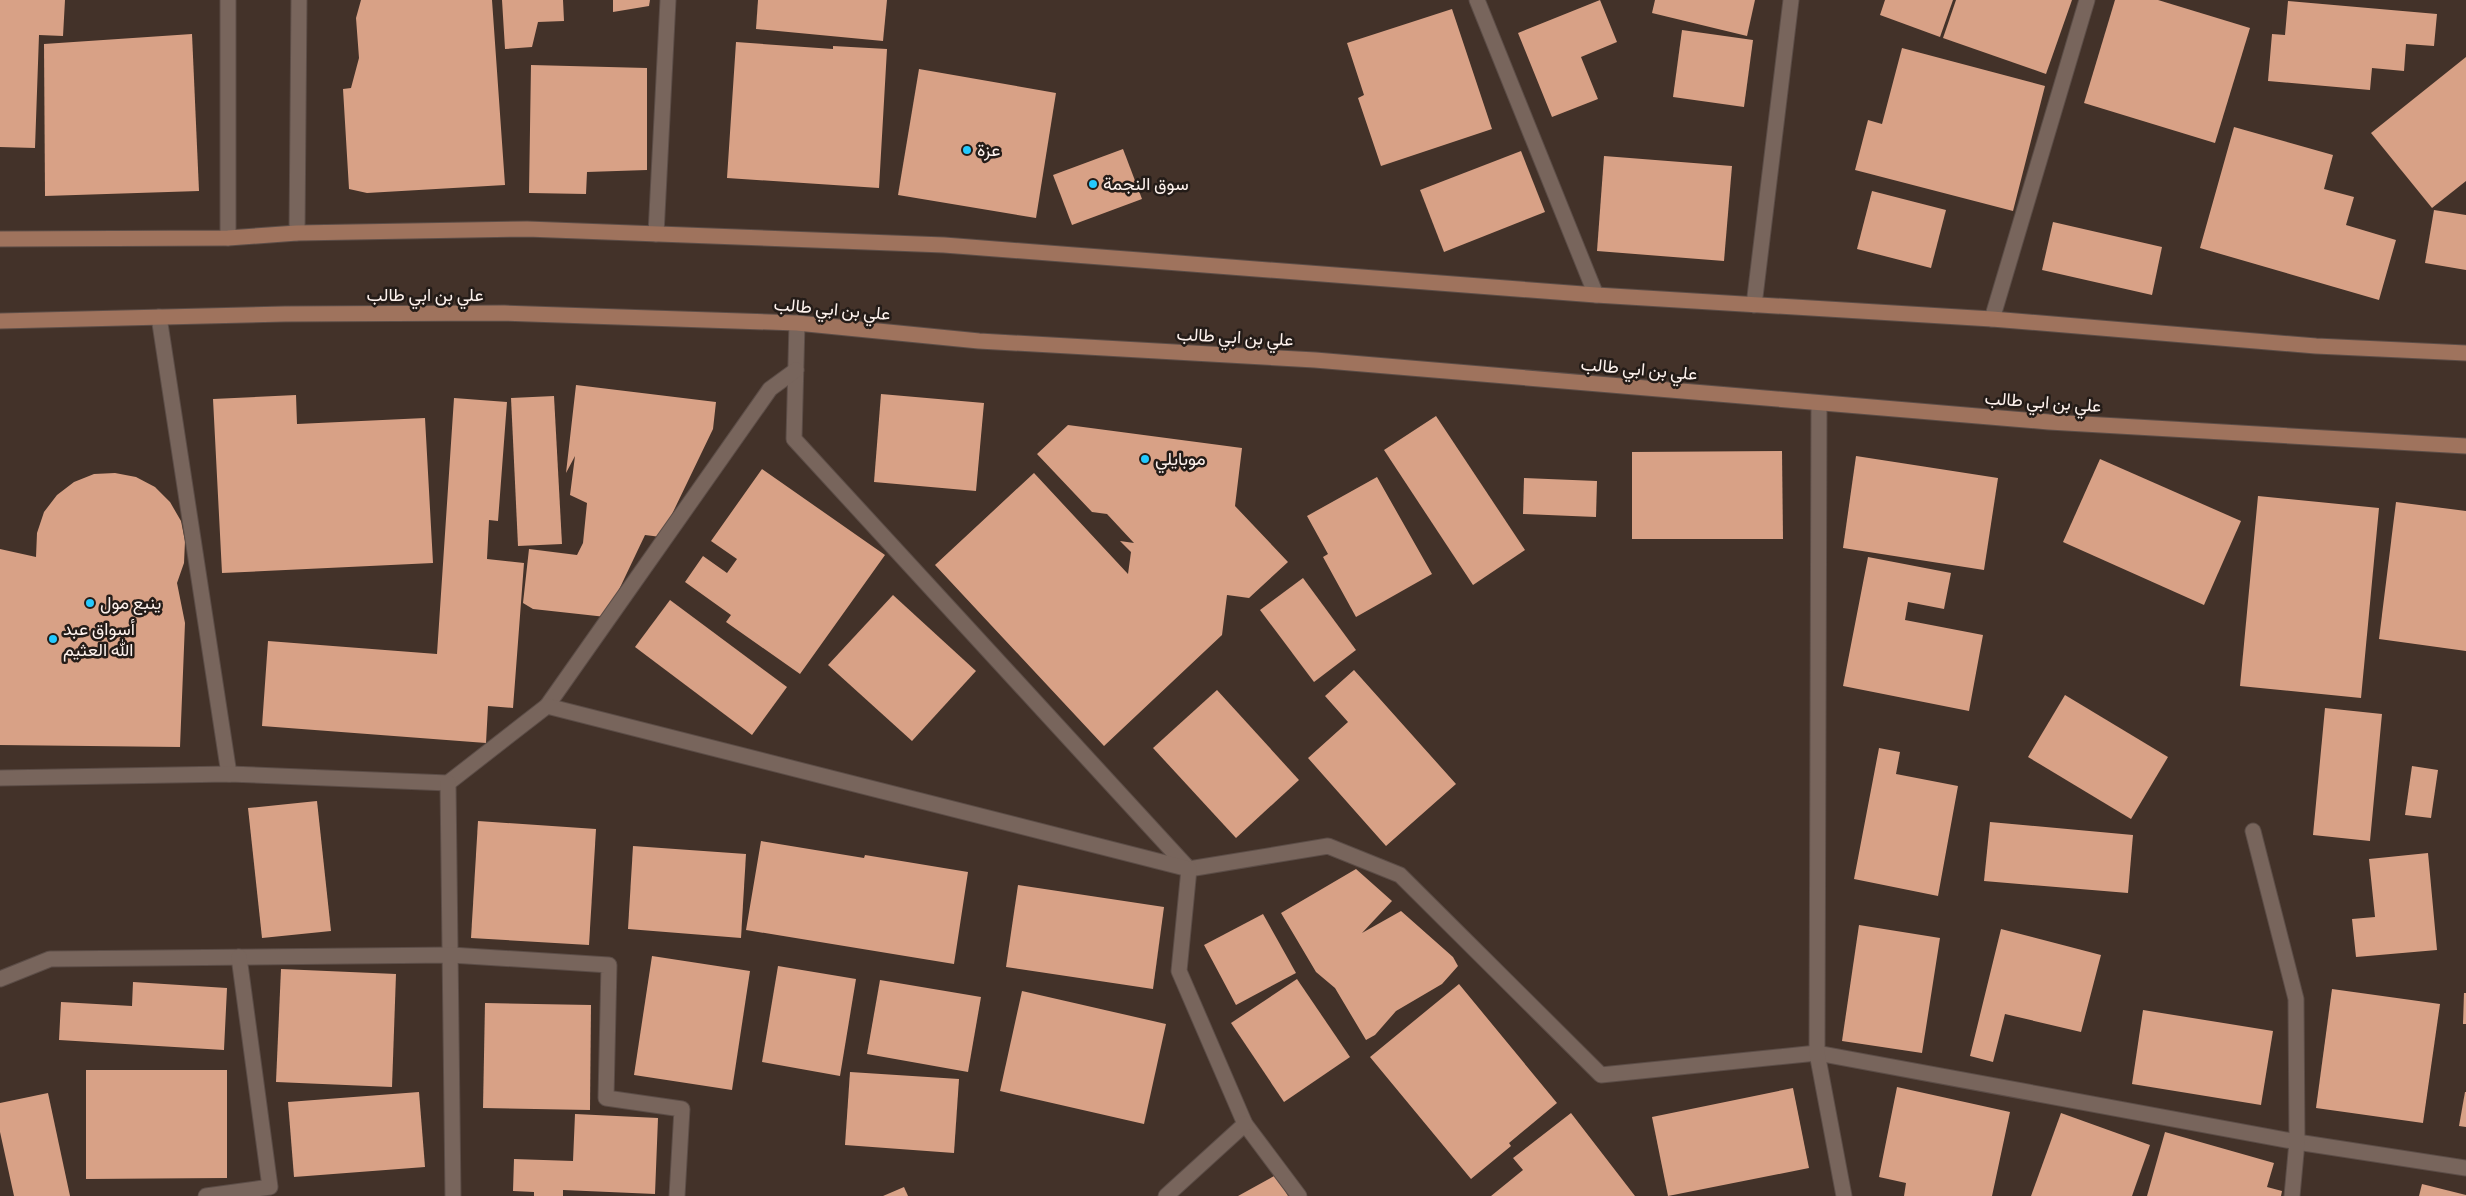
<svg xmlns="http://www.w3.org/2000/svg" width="2466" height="1196" font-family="Barlow,Vazirmatn,sans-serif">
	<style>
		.building { fill: #d8a186 }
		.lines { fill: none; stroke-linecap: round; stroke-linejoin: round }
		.street-casing { stroke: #5c4d47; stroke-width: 17 }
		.secondary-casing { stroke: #5c4d47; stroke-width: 17 }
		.street { stroke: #78655c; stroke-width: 15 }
		.secondary { stroke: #9f735d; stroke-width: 15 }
		.poi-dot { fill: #24c9fe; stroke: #241c18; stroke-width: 2 }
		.labels { text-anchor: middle; stroke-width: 5; stroke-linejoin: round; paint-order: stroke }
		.poi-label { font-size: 18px; fill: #fef2ed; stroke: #241c18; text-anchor: start }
		.street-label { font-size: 18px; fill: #fef2ed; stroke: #241c18 }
	</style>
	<rect width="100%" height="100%" fill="#433229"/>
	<g class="building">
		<polygon points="0,0 65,0 63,36 39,35 35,148 0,147"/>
		<polygon points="361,0 492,0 505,185 367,193 349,189 343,89 351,88 359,58 356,18"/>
		<polygon points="502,0 563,0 564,21 538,22 532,47 505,49"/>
		<polygon points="613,0 650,0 649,6 613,12"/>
		<polygon points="758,0 887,0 883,41 756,29"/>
		<polygon points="1600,0 1617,42 1581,57 1598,99 1552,117 1518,33"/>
		<polygon points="1655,0 1755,0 1747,36 1652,13"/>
		<polygon points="1885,0 1953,0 1940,37 1880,15"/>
		<polygon points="1956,0 2072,0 2046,74 1943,38"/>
		<polygon points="2115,0 2158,0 2250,28 2215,143 2084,103"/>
		<polygon points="2288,1 2437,14 2434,46 2406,44 2404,71 2372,68 2370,90 2268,81 2272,34 2285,35"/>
		<polygon points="1452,9 1492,129 1381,166 1358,98 1364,95 1347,43"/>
		<polygon points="1682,30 1753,40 1744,107 1673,97"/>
		<polygon points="192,34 199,191 45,196 44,44"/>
		<polygon points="736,42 833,49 833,46 887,49 879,188 727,178"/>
		<polygon points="1902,48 2045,86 2013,211 1855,170 1868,120 1882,124"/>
		<polygon points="2466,57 2466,181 2432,208 2371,133"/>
		<polygon points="531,65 647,68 647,170 587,172 586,194 529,193"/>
		<polygon points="919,69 1056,93 1036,218 898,195"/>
		<polygon points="2234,127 2333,155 2324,189 2354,197 2346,225 2396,240 2379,300 2200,248"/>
		<polygon points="1123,149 1142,199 1072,225 1053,175"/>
		<polygon points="1521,151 1545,212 1444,252 1420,190"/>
		<polygon points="1604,156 1732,166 1724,261 1597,251"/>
		<polygon points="1872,191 1946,210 1931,268 1857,249"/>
		<polygon points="2434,210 2466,215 2466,270 2425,263"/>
		<polygon points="2053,222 2162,247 2152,295 2042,270"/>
		<polygon points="576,385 716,402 713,429 661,537 645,535 606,617 533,609 523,603 529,549 577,555 583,543 587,503 570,495 575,456 566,473"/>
		<polygon points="881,394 984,403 976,491 874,482"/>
		<polygon points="296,395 297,424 425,418 433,563 222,573 213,399"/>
		<polygon points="554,396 562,544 518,546 511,398"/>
		<polygon points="454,398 507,402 498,521 489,520 487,559 524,563 513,708 488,706 486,743 262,726 268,641 437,654"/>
		<polygon points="1436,416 1525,550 1473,585 1384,450"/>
		<polygon points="1068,425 1242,448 1235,506 1288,562 1249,598 1227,595 1222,635 1104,746 935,565 1034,473 1128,574 1131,552 1120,541 1134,543 1107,514 1092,512 1037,454"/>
		<polygon points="1782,451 1783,539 1632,539 1632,452"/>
		<polygon points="1856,456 1998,478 1984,570 1843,548"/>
		<polygon points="2100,459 2241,521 2204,605 2063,542"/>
		<polygon points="762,469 885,555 800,674 726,622 731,615 685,582 703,556 727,573 737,559 711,541"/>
		<polygon points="115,473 136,477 155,487 170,502 181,521 185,541 184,563 177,583 185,623 180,747 0,745 0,549 36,557 37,533 44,512 57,495 74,482 94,474"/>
		<polygon points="1377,477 1432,574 1356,617 1323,557 1328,554 1307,516"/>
		<polygon points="1524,478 1597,481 1596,517 1523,514"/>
		<polygon points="2258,496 2379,508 2361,698 2240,686"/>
		<polygon points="2396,502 2466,511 2466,651 2379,639"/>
		<polygon points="1868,557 1951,573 1944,609 1908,602 1905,620 1983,635 1969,711 1843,686"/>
		<polygon points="1303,578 1356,650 1314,682 1260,610"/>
		<polygon points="893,595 976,671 912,741 828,665"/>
		<polygon points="670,600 787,687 752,735 635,647"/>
		<polygon points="1354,670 1456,784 1386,846 1308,758 1348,722 1325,696"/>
		<polygon points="1217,690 1299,780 1236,838 1153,748"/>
		<polygon points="2065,695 2168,757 2131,819 2028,757"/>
		<polygon points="2325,708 2382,714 2370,841 2313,835"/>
		<polygon points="1879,748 1900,752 1896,774 1958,786 1938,896 1854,879"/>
		<polygon points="2412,766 2438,770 2431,818 2405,815"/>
		<polygon points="317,801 331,931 262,938 248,808"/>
		<polygon points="478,821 596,829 589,945 471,938"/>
		<polygon points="1990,822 2133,835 2128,893 1984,881"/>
		<polygon points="761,841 864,858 865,855 968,872 954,964 746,930"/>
		<polygon points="633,846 746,854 741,938 628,929"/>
		<polygon points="2428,853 2437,950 2356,957 2352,919 2375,917 2369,859"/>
		<polygon points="1356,869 1392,901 1362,933 1401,911 1453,957 1458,966 1442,984 1396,1011 1375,1035 1366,1040 1335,988 1316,972 1281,913"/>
		<polygon points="1018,885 1164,907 1153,989 1006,967"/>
		<polygon points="1263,914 1296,973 1236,1005 1204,945"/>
		<polygon points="1859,925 1940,938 1922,1053 1842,1041"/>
		<polygon points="2001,929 2101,955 2081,1032 2005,1014 1993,1062 1970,1056"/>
		<polygon points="652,956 750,971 732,1090 634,1075"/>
		<polygon points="778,966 856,979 840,1076 762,1062"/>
		<polygon points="281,969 396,974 392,1087 276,1082"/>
		<polygon points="1297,979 1350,1057 1284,1102 1231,1023"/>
		<polygon points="880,980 981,997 968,1072 867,1054"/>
		<polygon points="133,982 227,988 224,1050 59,1040 61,1002 132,1006"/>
		<polygon points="1459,984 1557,1103 1509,1143 1511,1146 1471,1179 1370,1057"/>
		<polygon points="2332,989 2440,1004 2423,1123 2316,1108"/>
		<polygon points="1022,991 1166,1024 1144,1124 1000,1091"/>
		<polygon points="2464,993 2466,993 2466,1024 2463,1024"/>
		<polygon points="485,1003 591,1005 590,1110 483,1108"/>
		<polygon points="2143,1010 2273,1031 2261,1105 2132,1084"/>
		<polygon points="86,1070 227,1070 227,1178 86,1179"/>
		<polygon points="850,1072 959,1079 954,1153 845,1145"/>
		<polygon points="1897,1087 2010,1112 1992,1196 1904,1196 1906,1183 1879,1177"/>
		<polygon points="1793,1088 1809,1168 1668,1196 1652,1117"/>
		<polygon points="419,1092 425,1167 294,1177 288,1102"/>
		<polygon points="2465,1092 2466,1092 2466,1127 2459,1126"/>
		<polygon points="48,1093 70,1196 14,1196 0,1132 0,1103"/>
		<polygon points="1571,1113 1635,1196 1491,1196 1523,1170 1513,1158"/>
		<polygon points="2061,1113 2150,1145 2132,1196 2031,1196"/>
		<polygon points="575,1114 658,1118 655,1194 563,1190 563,1196 534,1196 534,1192 513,1191 514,1159 573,1161"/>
		<polygon points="2165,1132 2274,1163 2267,1187 2282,1191 2281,1196 2147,1196"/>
		<polygon points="1276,1175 1288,1196 1238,1196"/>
		<polygon points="2422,1184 2466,1195 2466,1196 2419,1196"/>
		<polygon points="904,1187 908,1196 883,1196"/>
	</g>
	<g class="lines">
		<g class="street-casing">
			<g id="street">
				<polyline points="228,0 228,238"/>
				<polyline points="1477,0 1596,295"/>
				<polyline points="297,233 299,0"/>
				<polyline points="656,234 668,0"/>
				<polyline points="1754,305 1791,0"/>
				<polyline points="159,317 229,774"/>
				<polyline points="1992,319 2087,0"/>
				<polyline points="797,323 794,439 1189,869 1328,846 1400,875 1601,1075 1817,1053 2297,1142 2466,1168"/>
				<polyline points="1819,404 1817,1053 1844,1196"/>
				<polyline points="547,706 770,389 796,370"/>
				<polyline points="0,778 229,774 448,783 547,706 1189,869 1179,971 1245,1124 1299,1196"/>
				<polyline points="448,783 453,1196"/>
				<polyline points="2253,831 2296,999 2297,1142 2292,1196"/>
				<polyline points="0,979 50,959 451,955 609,965 606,1098 682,1109 677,1196"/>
				<polyline points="206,1196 270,1187 239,957"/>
				<polyline points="1166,1196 1245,1124"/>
			</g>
		</g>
		<g class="secondary-casing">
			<g id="secondary">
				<polyline points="0,239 228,238 297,233 527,229 944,245 1596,295 1992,319 2316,346 2466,353"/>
				<polyline points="0,321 285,314 504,313 797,323 979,341 1315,360 2049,422 2466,446"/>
			</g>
		</g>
		<use href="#street" class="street"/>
		<use href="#secondary" class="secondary"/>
	</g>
	<g class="poi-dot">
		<circle cx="967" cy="150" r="5"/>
		<circle cx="1093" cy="184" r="5"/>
		<circle cx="1145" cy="459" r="5"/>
		<circle cx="90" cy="603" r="5"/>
		<circle cx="53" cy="639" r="5"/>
	</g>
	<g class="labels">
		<g class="poi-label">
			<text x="977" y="156">عزة</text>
			<text x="1103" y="190">سوق النجمة</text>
			<text x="1155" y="465">موبايلي</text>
			<text x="100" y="609">ينبع مول</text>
			<text x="63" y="635">أسواق عبد<tspan x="63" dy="21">الله العثيم</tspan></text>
		</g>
		<g class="street-label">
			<text x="425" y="301">علي بن ابي طالب</text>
			<text transform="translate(832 309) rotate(5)" y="6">علي بن ابي طالب</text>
			<text transform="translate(1235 337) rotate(3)" y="6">علي بن ابي طالب</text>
			<text transform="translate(1639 369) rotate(5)" y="6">علي بن ابي طالب</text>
			<text transform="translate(2043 402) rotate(4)" y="6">علي بن ابي طالب</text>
		</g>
	</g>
</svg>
